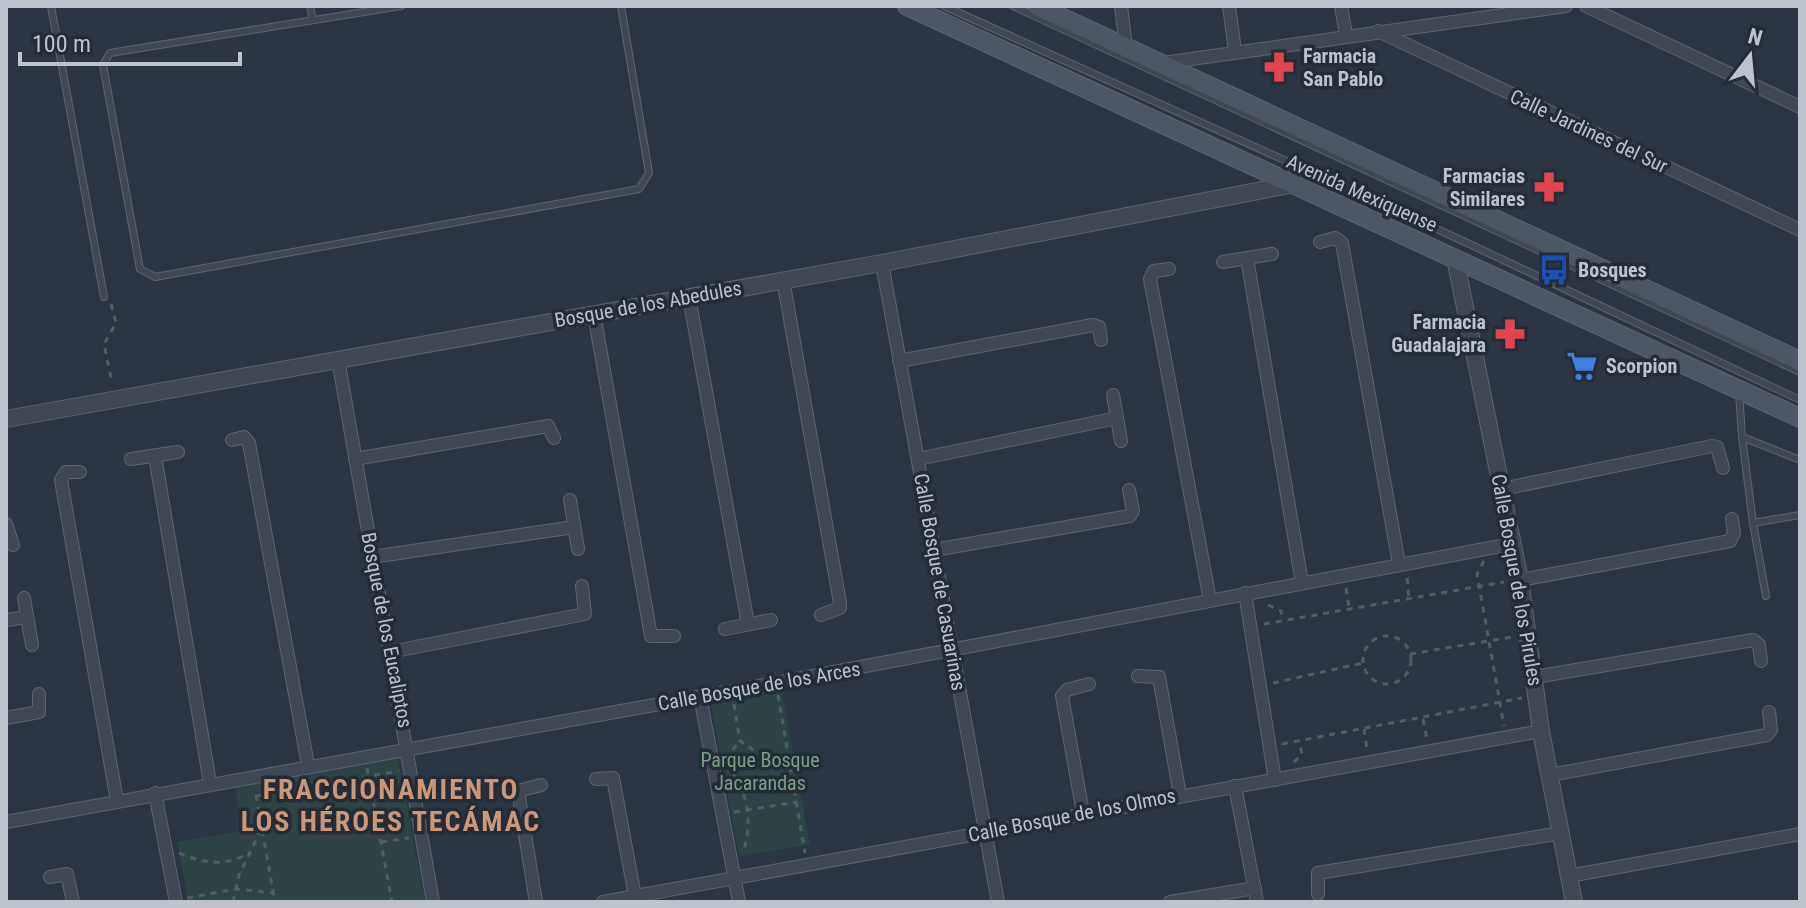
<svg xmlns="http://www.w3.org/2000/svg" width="1806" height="908" font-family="'Roboto Condensed',sans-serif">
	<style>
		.green { fill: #2d4344 }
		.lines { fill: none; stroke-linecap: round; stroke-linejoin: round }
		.service-casing { stroke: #5d656f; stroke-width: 8 }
		.minor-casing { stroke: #5d656f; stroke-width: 14 }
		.tertiary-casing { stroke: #5d656f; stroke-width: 18 }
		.secondary-casing { stroke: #5d656f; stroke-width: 20 }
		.path { stroke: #4d6061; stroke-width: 3; stroke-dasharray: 6 6; stroke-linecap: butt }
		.service { stroke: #3f4752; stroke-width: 6 }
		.minor { stroke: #3f4752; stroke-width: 12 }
		.tertiary { stroke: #3f4752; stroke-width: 16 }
		.secondary { stroke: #4d5764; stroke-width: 18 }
		.labels { text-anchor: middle; stroke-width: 7; stroke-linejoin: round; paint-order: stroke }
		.poi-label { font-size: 20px; font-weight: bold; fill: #bcc3cb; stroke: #232c37; text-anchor: start }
		.street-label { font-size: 20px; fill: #bcc3cb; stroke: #232c37 }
		.park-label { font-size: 20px; fill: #7c9f83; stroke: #232c37 }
		.district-label { font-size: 28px; font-weight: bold; letter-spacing: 2px; fill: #cd9676; stroke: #232c37 }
	</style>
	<rect width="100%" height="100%" fill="#2b3642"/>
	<g class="green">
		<polygon points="781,687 810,844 739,857 710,700"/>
		<polygon points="398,758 425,902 188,902 177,842 243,830 235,787"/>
	</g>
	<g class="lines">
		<g class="service-casing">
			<g id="service">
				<polyline points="51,6 104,297"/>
				<polyline points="310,6 313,20"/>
				<polyline points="401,6 110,53 103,65 140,269 155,277 639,189 649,173 621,6"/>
				<polyline points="944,6 1463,241 1800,400"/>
				<polyline points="1013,6 1800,372"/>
				<polyline points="1739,392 1742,437 1800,460"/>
				<polyline points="1742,437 1753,523 1800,515"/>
				<polyline points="1753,523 1766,596"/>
			</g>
		</g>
		<g class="minor-casing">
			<g id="minor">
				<polyline points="1121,6 1126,47"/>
				<polyline points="1229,6 1235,51"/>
				<polyline points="1341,6 1346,35"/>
				<polyline points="1586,6 1800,107"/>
				<polyline points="1378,31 1800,230"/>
				<polyline points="1163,63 1566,6"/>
				<polyline points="1320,242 1335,238 1342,243 1399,564"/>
				<polyline points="1247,258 1302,583"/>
				<polyline points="1223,262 1272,254"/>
				<polyline points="882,263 998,902"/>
				<polyline points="1169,269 1154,271 1150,279 1210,600"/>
				<polyline points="783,279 840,603 840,608 821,615"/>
				<polyline points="689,297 748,624"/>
				<polyline points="594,314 651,636 674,636"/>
				<polyline points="338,359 433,902"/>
				<polyline points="899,361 1093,325 1099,327 1101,340"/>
				<polyline points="1113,395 1121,441"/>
				<polyline points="232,440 244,437 249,443 308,765"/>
				<polyline points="155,456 210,783"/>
				<polyline points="131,459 178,452"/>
				<polyline points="355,459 548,426 554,438"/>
				<polyline points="918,459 1117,418"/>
				<polyline points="80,472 66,472 61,480 117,801"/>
				<polyline points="1502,489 1712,446 1717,447 1723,468"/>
				<polyline points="570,500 578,549"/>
				<polyline points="6,524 13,545"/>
				<polyline points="934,550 1130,516 1133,511 1129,490"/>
				<polyline points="372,557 574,527"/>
				<polyline points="1520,580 1730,541 1734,533 1732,519"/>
				<polyline points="1245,593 1275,780"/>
				<polyline points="24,598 32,645"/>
				<polyline points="6,620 27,617"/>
				<polyline points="725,629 771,620"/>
				<polyline points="390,652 585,614 582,586"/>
				<polyline points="1138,676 1159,677 1180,795"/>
				<polyline points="1535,677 1753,640 1759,645 1761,661"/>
				<polyline points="700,696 739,902"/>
				<polyline points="6,718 39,712 39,694"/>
				<polyline points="1550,775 1767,735 1771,730 1769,712"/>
				<polyline points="596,779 613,778 635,896"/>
				<polyline points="1235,786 1257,902"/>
				<polyline points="155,793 176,902"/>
				<polyline points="1083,813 1062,696 1067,690 1089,684"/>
				<polyline points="6,822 776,683 1511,544"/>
				<polyline points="1569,876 1800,834"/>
				<polyline points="50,877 67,874 73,902"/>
				<polyline points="1318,894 1318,873 1561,833"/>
				<polyline points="536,902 518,791 541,785"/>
				<polyline points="603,902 1541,731"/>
				<polyline points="1170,902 1255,888"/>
			</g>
		</g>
		<g class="tertiary-casing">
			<g id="tertiary">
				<polyline points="1455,258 1520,580 1541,731 1574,902"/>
				<polyline points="6,419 882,263 1289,185"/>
			</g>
		</g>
		<g class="secondary-casing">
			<g id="secondary">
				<polyline points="907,6 1800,418"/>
				<polyline points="1037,6 1800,361"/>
			</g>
		</g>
		<g class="path">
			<polyline points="111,304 116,323 104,344 112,383"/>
			<polyline points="1484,561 1477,574 1504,726"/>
			<polyline points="1407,578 1409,598"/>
			<polyline points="1346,588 1349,608"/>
			<polyline points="1268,605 1281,611 1283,620"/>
			<polyline points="1264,624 1504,582"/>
			<circle cx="1387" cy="660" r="24"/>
			<polyline points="1410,654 1512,637"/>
			<polyline points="1273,683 1363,663"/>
			<polyline points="778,695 805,853"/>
			<polyline points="734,704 740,741 779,767 791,770"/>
			<polyline points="1423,719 1427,739"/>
			<polyline points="1364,729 1367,749"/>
			<polyline points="1282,744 1522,698"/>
			<polyline points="725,759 740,741"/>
			<polyline points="1294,762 1302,754 1299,741"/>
			<path d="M726,763C747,790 754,819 743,852"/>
			<polyline points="367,768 392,902"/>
			<polyline points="256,795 275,902"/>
			<polyline points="256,796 399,771"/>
			<polyline points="734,812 797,802"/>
			<polyline points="381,842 409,838"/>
			<path d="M179,853C206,864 225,867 251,852"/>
			<polyline points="187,898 236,889 274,893"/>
			<polyline points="233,902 239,875 262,828"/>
		</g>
		<use href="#service" class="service"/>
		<use href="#minor" class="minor"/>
		<use href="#tertiary" class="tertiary"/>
		<use href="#secondary" class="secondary"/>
	</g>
	<defs>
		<g id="pharmacy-bare" transform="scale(2.4)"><path d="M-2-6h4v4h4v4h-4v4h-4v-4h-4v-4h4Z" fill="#e0444e" stroke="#232c37" stroke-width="2.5" paint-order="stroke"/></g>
		<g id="bus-bare" transform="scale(2.4)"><path d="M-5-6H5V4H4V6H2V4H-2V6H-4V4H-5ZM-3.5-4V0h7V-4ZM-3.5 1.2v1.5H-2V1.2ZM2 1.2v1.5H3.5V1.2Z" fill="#1a4fb4" stroke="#232c37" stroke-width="2.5" paint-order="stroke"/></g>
		<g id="supermarket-bare" transform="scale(2.4)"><path d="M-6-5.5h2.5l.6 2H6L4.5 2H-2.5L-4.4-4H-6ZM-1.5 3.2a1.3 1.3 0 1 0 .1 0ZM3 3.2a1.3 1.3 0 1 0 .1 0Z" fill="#3f7fe0" stroke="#232c37" stroke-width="2.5" paint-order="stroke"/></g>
	</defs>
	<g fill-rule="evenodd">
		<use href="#pharmacy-bare" x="1279" y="67"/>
		<use href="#pharmacy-bare" x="1549" y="187"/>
		<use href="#bus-bare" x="1554" y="270"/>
		<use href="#pharmacy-bare" x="1510" y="334"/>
		<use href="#supermarket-bare" x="1582" y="366"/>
	</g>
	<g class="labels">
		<g class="poi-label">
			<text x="1303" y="63">Farmacia<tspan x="1303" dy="23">San Pablo</tspan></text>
			<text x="1525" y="183" text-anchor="end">Farmacias<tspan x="1525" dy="23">Similares</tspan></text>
			<text x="1578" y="277">Bosques</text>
			<text x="1486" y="329" text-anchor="end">Farmacia<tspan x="1486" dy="23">Guadalajara</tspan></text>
			<text x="1606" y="373">Scorpion</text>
		</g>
		<g class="street-label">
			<text transform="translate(1589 131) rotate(25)" y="7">Calle Jardines del Sur</text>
			<text transform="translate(1362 193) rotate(24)" y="7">Avenida Mexiquense</text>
			<text transform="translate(648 304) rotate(-10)" y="7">Bosque de los Abedules</text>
			<text transform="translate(1517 580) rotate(80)" y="7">Calle Bosque de los Pirules</text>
			<text transform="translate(940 582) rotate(80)" y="7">Calle Bosque de Casuarinas</text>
			<text transform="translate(387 630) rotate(79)" y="7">Bosque de los Eucaliptos</text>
			<text transform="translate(759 686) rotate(-10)" y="7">Calle Bosque de los Arces</text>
			<text transform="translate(1072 815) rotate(-11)" y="7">Calle Bosque de los Olmos</text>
		</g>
		<g class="park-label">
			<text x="760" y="767">Parque Bosque<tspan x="760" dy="23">Jacarandas</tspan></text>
		</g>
		<g class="district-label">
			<text x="391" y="799">FRACCIONAMIENTO<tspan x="391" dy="32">LOS HÉROES TECÁMAC</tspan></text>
		</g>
	</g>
	<rect width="1806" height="908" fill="none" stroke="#bcc3cb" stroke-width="16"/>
	<g transform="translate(1750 56) rotate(16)" stroke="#232c37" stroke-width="6" paint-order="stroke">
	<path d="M0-6L14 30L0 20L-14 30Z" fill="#bcc3cb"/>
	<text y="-12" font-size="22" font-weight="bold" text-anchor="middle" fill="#bcc3cb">N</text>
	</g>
	<path d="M20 52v12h220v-12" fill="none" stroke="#bcc3cb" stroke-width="4"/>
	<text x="32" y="52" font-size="24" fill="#bcc3cb" stroke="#232c37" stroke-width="6" paint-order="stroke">100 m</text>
</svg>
